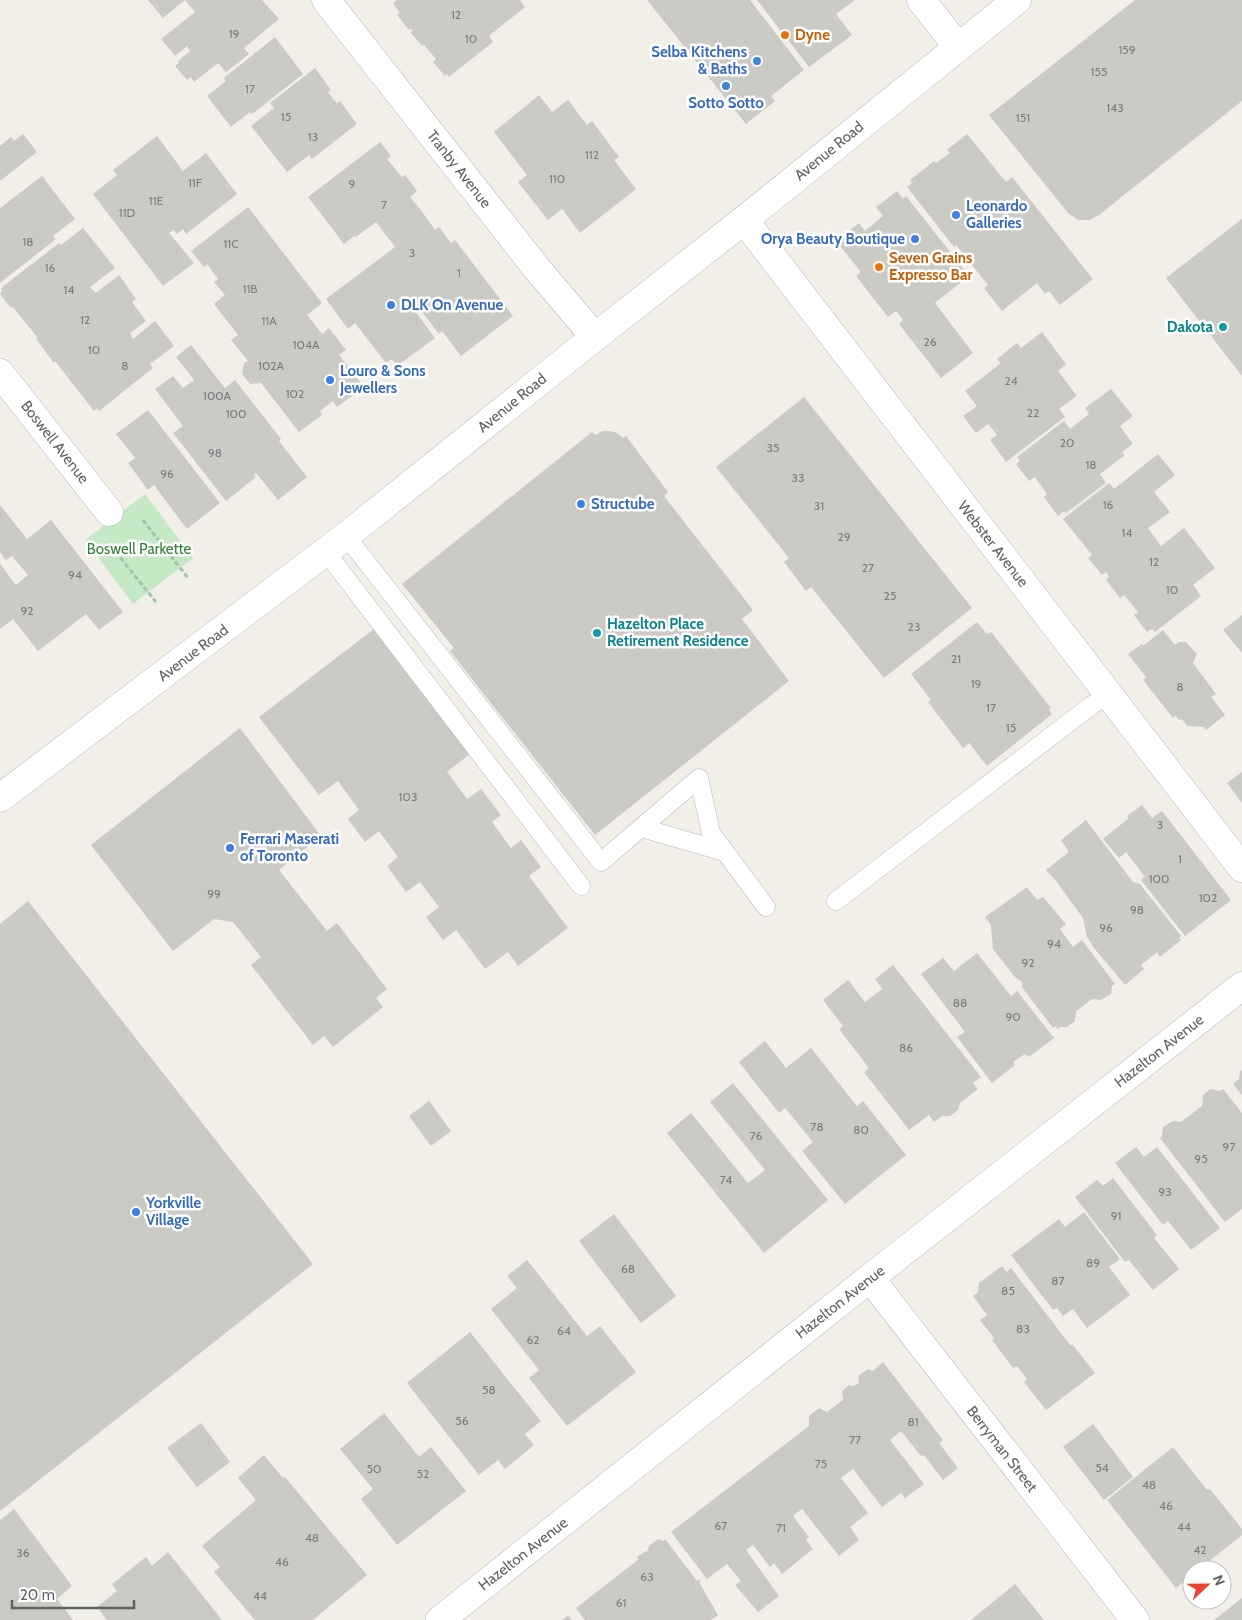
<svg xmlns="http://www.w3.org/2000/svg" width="1242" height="1620" font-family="Cabin,sans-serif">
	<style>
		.green { fill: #c5e8c5 }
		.building { fill: #cccac5 }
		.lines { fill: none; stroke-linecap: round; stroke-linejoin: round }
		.service-casing { stroke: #b5b8bc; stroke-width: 19 }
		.minor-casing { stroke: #b5b8bc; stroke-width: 29 }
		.secondary-casing { stroke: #b6babf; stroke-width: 29 }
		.path { stroke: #9cc7a9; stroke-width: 3; stroke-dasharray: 5 2.5; stroke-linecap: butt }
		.service { stroke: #fff; stroke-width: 18 }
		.minor { stroke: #fff; stroke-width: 28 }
		.secondary { stroke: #fff; stroke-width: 28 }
		.food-dot { fill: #e8710a; stroke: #fff; stroke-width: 2 }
		.shop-dot { fill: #3f7fe0; stroke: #fff; stroke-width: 2 }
		.culture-dot { fill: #0f9aa8; stroke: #fff; stroke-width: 2 }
		.labels { text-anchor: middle; stroke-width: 5; stroke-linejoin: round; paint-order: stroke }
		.number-label { font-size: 12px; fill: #7a7d7f }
		.food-label { font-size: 15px; font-weight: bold; fill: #c56008; stroke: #fff; text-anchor: start }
		.shop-label { font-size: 15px; font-weight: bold; fill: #366cbe; stroke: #fff; text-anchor: start }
		.street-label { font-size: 15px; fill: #5f6368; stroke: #fff }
		.culture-label { font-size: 15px; font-weight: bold; fill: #0d838f; stroke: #fff; text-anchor: end }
		.park-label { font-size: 15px; fill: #348238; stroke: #fff }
	</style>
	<rect width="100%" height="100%" fill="#f1efe8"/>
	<polygon class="green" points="145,494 193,558 133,604 85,540"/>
	<g class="building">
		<polygon points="148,0 262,0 279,19 244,48 249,54 226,72 218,63 194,82 191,77 187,80 175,66 179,63 178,61 190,51 188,48 187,46 175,56 161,39 195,12 185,0 163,18"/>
		<polygon points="397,0 520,0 525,7 489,36 493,42 449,77 447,74 445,76 433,62 436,59 424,45 422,46 410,32 413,31 411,29 409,30 397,15 400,13 393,3"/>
		<polygon points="647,0 750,0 804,70 771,96 775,101 746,124"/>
		<polygon points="757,0 855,0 836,14 852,35 809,67"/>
		<polygon points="1135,0 1242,0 1242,101 1099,215 1090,220 1078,220 1068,213 989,115"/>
		<polygon points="275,37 303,74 252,114 250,112 231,127 207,96 226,81 224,78"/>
		<polygon points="315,68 331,90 328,92 333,99 337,103 340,101 357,124 312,159 309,155 287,172 251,126 274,108 270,103"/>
		<polygon points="539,95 552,112 568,100 587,125 592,121 619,157 614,160 636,189 580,233 562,209 548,220 518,182 527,175 494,132"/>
		<polygon points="23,134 37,152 0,181 0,146 11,137 14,141"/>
		<polygon points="967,134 1006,182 1012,177 1093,279 1060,305 1049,291 1045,294 1037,283 1002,311 984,288 988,285 956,245 954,247 907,187 912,183 910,180 934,161 936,163 950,153 947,150"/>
		<polygon points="157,136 183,171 206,153 237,194 186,234 183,229 177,234 174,230 169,233 194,263 163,286 93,194 117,175 113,170"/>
		<polygon points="380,142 391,156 387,159 402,177 405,175 417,191 410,197 423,213 435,230 439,227 451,243 455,240 513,316 461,356 442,331 439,334 419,308 415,311 435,338 397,366 392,359 386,363 355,323 348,329 326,299 395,247 376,222 356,237 354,236 344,244 308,197"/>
		<polygon points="42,176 75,219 53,236 56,239 0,283 0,208"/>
		<polygon points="897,191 903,199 906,196 969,276 935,303 973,353 941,378 899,324 903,320 896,311 888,317 856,276 861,272 836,241 859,223 865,231 883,216 876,207"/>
		<polygon points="248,207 322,303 307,315 322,334 329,328 346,350 339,355 364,387 337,407 333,401 320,411 322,415 299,432 261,383 250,384 242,374 244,363 248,361 231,340 238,335 214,304 225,295 214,282 218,279 207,264 204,267 191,251"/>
		<polygon points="1242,219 1242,376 1166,278"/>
		<polygon points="83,228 115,268 90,287 96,293 119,275 136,299 132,302 146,321 130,333 133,339 155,321 174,346 150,364 153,368 99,411 97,408 94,411 55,361 54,363 36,339 38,338 13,307 11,308 0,294 2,290 1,288 59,243 61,245"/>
		<polygon points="1042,332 1066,364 1058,371 1077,396 1059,409 1065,417 1006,462 990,440 997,435 988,424 976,433 963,416 977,406 965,391 1001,363 997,359 1017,343 1021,348"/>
		<polygon points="191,345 225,388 235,380 281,439 279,441 307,477 278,500 256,473 254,475 256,477 226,501 173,433 183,426 155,389 173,376 183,388 194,380 176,357"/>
		<polygon points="1111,389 1133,416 1120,426 1133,444 1122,452 1125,455 1100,474 1106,483 1066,513 1064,511 1058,516 1044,497 1047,494 1035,477 1029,481 1016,464 1020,461 1017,457 1064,421 1070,429 1089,414 1085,408"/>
		<polygon points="804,397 972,608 884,678 811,587 806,591 784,562 789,558 716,467"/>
		<polygon points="148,410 220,503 187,529 154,485 148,490 128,463 135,458 116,434"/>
		<polygon points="602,431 610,431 617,433 623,438 626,436 668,492 664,496 753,610 742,619 789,681 595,835 450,651 454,648 402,584 592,432 596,435"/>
		<polygon points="1158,454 1175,475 1154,492 1170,512 1148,528 1161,546 1184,528 1215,568 1193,585 1201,596 1155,632 1152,629 1147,632 1134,615 1138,612 1124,595 1120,598 1106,580 1109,577 1106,572 1102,575 1088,558 1092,555 1063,519 1109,483 1114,489"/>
		<polygon points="0,505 27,539 51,520 123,612 99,630 86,614 38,651 13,619 0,629 0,564 16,585 28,575 12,556 6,560 0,552"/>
		<polygon points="1242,615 1242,653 1223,630"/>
		<polygon points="977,622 987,634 991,632 1051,708 1049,710 1052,714 987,766 969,743 963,748 928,702 931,700 911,674"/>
		<polygon points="374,629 470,754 447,772 467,799 481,789 501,815 492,822 511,848 521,840 541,867 529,876 568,928 518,966 508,952 485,969 456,930 443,940 426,917 439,907 420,882 406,892 387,866 398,857 379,831 365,842 348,819 359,810 338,781 319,795 259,717"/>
		<polygon points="1163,630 1175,645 1179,642 1186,642 1197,654 1193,663 1216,694 1211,697 1225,715 1206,730 1204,727 1187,726 1182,719 1179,720 1176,716 1173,718 1143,680 1146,677 1128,654 1142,644 1143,646"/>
		<polygon points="240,728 321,836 279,870 327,931 337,923 387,989 376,998 383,1007 333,1047 324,1036 313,1045 251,965 261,957 233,922 214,919 173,951 91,845"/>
		<polygon points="1242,772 1242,803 1227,783"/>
		<polygon points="1142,805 1152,818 1162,811 1231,900 1185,936 1141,880 1145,877 1126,852 1119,858 1103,839 1129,818 1127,816"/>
		<polygon points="1086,820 1133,882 1140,884 1181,936 1179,938 1181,940 1160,957 1157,952 1141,965 1144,969 1125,985 1094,948 1087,937 1083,918 1056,881 1046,870 1069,852 1061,840"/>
		<polygon points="1027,887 1037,900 1043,897 1066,924 1060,929 1073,947 1082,940 1115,984 1112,986 1111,994 1101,1000 1092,999 1076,1011 1075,1021 1067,1027 1060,1027 1058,1029 1055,1026 1053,1028 1021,986 1023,985 1021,981 1015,977 993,949 991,925 985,917"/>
		<polygon points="28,901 313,1264 0,1511 0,924"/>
		<polygon points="977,953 1011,996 1017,991 1054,1038 1029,1057 1025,1054 1013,1062 1015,1065 992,1083 957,1037 965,1032 921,974 943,958 954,971"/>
		<polygon points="893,965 981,1077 973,1083 978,1089 960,1103 958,1110 950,1116 942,1116 934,1122 929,1115 909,1130 864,1072 869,1068 839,1029 843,1026 823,1000 848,980 865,1002 882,989 875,979"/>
		<polygon points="765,1041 786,1068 811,1048 857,1106 863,1101 906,1155 845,1204 802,1151 813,1142 785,1108 779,1113 739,1062"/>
		<polygon points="1242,1070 1242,1095 1233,1084 1239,1079 1240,1072"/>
		<polygon points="733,1083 828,1200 764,1253 667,1133 691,1113 748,1183 765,1170 710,1102"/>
		<polygon points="1210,1089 1220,1091 1223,1089 1242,1113 1242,1209 1225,1222 1160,1138 1162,1136 1163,1127 1173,1121 1181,1122 1202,1106 1203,1095"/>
		<polygon points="429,1101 451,1131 431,1146 409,1116"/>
		<polygon points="1136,1147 1144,1157 1157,1147 1220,1228 1191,1250 1168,1221 1163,1225 1115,1163"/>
		<polygon points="1113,1178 1157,1235 1154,1238 1179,1269 1153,1290 1129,1260 1125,1262 1075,1197 1097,1180 1103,1186"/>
		<polygon points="1084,1212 1120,1259 1109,1267 1130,1295 1087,1328 1073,1309 1063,1316 1057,1308 1053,1310 1011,1255 1059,1219 1065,1227"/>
		<polygon points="614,1214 676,1296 641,1323 579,1241"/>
		<polygon points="527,1260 587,1336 600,1326 636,1372 567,1426 529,1378 539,1370 491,1309 517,1288 507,1276"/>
		<polygon points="1002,1266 1007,1272 1011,1268 1071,1346 1072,1344 1095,1373 1046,1410 1024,1382 1027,1379 1017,1366 1013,1368 992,1340 994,1338 980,1320 987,1315 973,1296 978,1292 979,1283"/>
		<polygon points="470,1332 541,1421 525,1434 534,1445 505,1469 498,1460 479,1475 407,1383"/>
		<polygon points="883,1362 943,1440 939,1443 958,1468 943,1480 924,1455 921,1456 901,1431 890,1440 924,1484 905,1498 901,1493 882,1507 853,1469 841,1478 868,1513 850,1527 859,1540 839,1556 802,1509 793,1516 809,1537 806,1540 813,1549 782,1574 774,1563 770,1567 753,1545 746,1550 779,1596 758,1612 735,1585 741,1581 727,1564 707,1579 671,1532 809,1426 809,1416 819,1408 827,1412 843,1400 842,1391 849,1385 853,1386 859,1383 858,1376 868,1369 873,1371"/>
		<polygon points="384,1413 419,1457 431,1447 466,1491 397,1545 361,1499 373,1489 340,1449"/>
		<polygon points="201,1423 230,1462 197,1487 167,1448"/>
		<polygon points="1093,1424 1133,1477 1104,1500 1063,1447"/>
		<polygon points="1173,1447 1207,1490 1210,1489 1242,1529 1242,1535 1198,1570 1192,1570 1192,1575 1176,1588 1107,1500"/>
		<polygon points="264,1455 283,1478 285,1477 367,1575 313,1620 255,1620 214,1572 220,1567 202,1546 256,1500 238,1478"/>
		<polygon points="14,1509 72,1586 57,1599 73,1620 0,1620 0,1520"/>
		<polygon points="658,1539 663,1541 665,1539 697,1581 699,1579 701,1581 699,1582 718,1615 711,1620 585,1620 576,1608 639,1559 637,1557 646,1551 647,1552 649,1546"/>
		<polygon points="168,1552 222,1620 107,1620 97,1607 117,1591 112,1584 146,1557 152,1566"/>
		<polygon points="1015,1584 1044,1620 971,1620"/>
		<polygon points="1242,1598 1242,1620 1214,1620"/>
		<polygon points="568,1615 572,1620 562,1620 566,1617"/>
	</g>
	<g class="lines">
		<g class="service-casing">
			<g id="service">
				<polyline points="346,536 601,862 699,778 711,833 766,907"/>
				<polyline points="326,552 581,886"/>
				<polyline points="642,828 725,852"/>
				<polyline points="836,901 1092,705 1109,694"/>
			</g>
		</g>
		<g class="minor-casing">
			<g id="minor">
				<polyline points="326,0 538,270 595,337"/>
				<polyline points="921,0 958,47"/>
				<polyline points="744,220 1242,868"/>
				<polyline points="0,373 109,512"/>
				<polyline points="870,1278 1135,1620"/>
				<polyline points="440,1620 870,1278 1242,986"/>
			</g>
		</g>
		<g class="secondary-casing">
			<polyline id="secondary" points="0,798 346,536 595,337 744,220 1017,0"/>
		</g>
		<g class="path">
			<polyline points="143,520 188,578"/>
			<polyline points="111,546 156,602"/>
		</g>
		<use href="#service" class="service"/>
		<use href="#minor" class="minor"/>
		<use href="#secondary" class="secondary"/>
	</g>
	<g class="food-dot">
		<circle cx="785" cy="35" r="5"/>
		<circle cx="879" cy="267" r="5"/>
	</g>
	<g class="shop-dot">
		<circle cx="757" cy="61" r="5"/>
		<circle cx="726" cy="86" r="5"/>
		<circle cx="956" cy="215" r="5"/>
		<circle cx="915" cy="239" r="5"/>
		<circle cx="391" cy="305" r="5"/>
		<circle cx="330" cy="380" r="5"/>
		<circle cx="581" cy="504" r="5"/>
		<circle cx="230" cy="848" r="5"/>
		<circle cx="136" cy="1212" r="5"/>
	</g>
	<g class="culture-dot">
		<circle cx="1223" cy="327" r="5"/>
		<circle cx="597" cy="633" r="5"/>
	</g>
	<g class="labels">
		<g class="number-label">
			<text x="456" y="19">12</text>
			<text x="234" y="38">19</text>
			<text x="471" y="43">10</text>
			<text x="1127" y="54">159</text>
			<text x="1099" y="76">155</text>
			<text x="250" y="93">17</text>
			<text x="1115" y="112">143</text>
			<text x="286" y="121">15</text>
			<text x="1023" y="122">151</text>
			<text x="313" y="141">13</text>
			<text x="592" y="159">112</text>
			<text x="557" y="183">110</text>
			<text x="195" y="187">11F</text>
			<text x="352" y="188">9</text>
			<text x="156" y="205">11E</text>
			<text x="384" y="209">7</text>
			<text x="127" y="217">11D</text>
			<text x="28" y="246">18</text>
			<text x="231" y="248">11C</text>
			<text x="412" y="257">3</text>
			<text x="50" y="272">16</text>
			<text x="459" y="277">1</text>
			<text x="250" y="293">11B</text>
			<text x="69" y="294">14</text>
			<text x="85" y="324">12</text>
			<text x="269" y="325">11A</text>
			<text x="930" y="346">26</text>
			<text x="306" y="349">104A</text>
			<text x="94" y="354">10</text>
			<text x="125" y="370">8</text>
			<text x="271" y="370">102A</text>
			<text x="1011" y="385">24</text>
			<text x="295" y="398">102</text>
			<text x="217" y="400">100A</text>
			<text x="1033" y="417">22</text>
			<text x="236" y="418">100</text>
			<text x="1067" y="447">20</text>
			<text x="773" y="452">35</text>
			<text x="215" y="457">98</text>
			<text x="1091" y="469">18</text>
			<text x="167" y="478">96</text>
			<text x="798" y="482">33</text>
			<text x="1108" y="509">16</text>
			<text x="819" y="510">31</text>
			<text x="1127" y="537">14</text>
			<text x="844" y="541">29</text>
			<text x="1154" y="566">12</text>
			<text x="868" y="572">27</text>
			<text x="75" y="579">94</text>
			<text x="1172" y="594">10</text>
			<text x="890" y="600">25</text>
			<text x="27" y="615">92</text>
			<text x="914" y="631">23</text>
			<text x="956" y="663">21</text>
			<text x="976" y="688">19</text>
			<text x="1180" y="691">8</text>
			<text x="991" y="712">17</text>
			<text x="1011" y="732">15</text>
			<text x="408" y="801">103</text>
			<text x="1160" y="829">3</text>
			<text x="1180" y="863">1</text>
			<text x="1159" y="883">100</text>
			<text x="214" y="898">99</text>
			<text x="1208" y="902">102</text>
			<text x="1137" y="914">98</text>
			<text x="1106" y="932">96</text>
			<text x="1054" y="948">94</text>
			<text x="1028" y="967">92</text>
			<text x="960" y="1007">88</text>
			<text x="1013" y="1021">90</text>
			<text x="906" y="1052">86</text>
			<text x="817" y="1131">78</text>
			<text x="861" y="1134">80</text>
			<text x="756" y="1140">76</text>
			<text x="1229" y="1151">97</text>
			<text x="1201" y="1163">95</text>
			<text x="726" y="1184">74</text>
			<text x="1165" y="1196">93</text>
			<text x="1116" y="1220">91</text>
			<text x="1093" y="1267">89</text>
			<text x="628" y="1273">68</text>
			<text x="1058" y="1285">87</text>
			<text x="1008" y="1295">85</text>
			<text x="1023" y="1333">83</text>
			<text x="564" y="1335">64</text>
			<text x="533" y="1344">62</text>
			<text x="489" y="1394">58</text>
			<text x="462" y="1425">56</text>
			<text x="913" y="1426">81</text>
			<text x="855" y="1444">77</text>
			<text x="821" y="1468">75</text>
			<text x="1102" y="1472">54</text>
			<text x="374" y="1473">50</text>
			<text x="423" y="1478">52</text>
			<text x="1149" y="1489">48</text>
			<text x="1166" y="1510">46</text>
			<text x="721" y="1530">67</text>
			<text x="1184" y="1531">44</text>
			<text x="781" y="1532">71</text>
			<text x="312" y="1542">48</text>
			<text x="1200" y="1554">42</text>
			<text x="23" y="1557">36</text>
			<text x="282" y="1566">46</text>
			<text x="647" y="1581">63</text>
			<text x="260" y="1600">44</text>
			<text x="621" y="1607">61</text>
		</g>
		<g class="food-label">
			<text x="795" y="40">Dyne</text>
			<text x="889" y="263">Seven Grains<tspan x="889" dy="17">Expresso Bar</tspan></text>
		</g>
		<g class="shop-label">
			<text x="747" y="57" text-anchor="end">Selba Kitchens<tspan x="747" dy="17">&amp; Baths</tspan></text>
			<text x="726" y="108" text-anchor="middle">Sotto Sotto</text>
			<text x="966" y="211">Leonardo<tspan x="966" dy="17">Galleries</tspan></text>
			<text x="905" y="244" text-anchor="end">Orya Beauty Boutique</text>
			<text x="401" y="310">DLK On Avenue</text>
			<text x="340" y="376">Louro &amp; Sons<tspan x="340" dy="17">Jewellers</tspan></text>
			<text x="591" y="509">Structube</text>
			<text x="240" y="844">Ferrari Maserati<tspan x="240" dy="17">of Toronto</tspan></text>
			<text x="146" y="1208">Yorkville<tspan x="146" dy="17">Village</tspan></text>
		</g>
		<g class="street-label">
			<text transform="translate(829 151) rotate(-39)" y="5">Avenue Road</text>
			<text transform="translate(459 169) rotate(52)" y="5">Tranby Avenue</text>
			<text transform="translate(512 403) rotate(-39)" y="5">Avenue Road</text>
			<text transform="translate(55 442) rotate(52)" y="5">Boswell Avenue</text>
			<text transform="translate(993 544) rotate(52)" y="5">Webster Avenue</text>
			<text transform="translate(193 653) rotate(-37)" y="5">Avenue Road</text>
			<text transform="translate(1159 1051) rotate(-38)" y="5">Hazelton Avenue</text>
			<text transform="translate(840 1302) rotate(-38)" y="5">Hazelton Avenue</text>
			<text transform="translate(1002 1449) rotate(52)" y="5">Berryman Street</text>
			<text transform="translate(523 1554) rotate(-38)" y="5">Hazelton Avenue</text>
		</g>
		<g class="culture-label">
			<text x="1213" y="332">Dakota</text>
			<text x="607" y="629" text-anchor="start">Hazelton Place<tspan x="607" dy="17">Retirement Residence</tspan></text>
		</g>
		<g class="park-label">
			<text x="139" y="554">Boswell Parkette</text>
		</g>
	</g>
	<g transform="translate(1207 1585) rotate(68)"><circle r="24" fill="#ffffff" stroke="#bfc1c3"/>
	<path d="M0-4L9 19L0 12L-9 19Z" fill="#ea4335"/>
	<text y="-8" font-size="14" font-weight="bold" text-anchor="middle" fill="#5f6368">N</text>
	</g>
	<path d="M12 1600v8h122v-8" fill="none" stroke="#5f6368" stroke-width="2.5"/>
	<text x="20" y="1600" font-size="15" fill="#5f6368" stroke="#ffffff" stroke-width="4" paint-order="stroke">20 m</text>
</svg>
